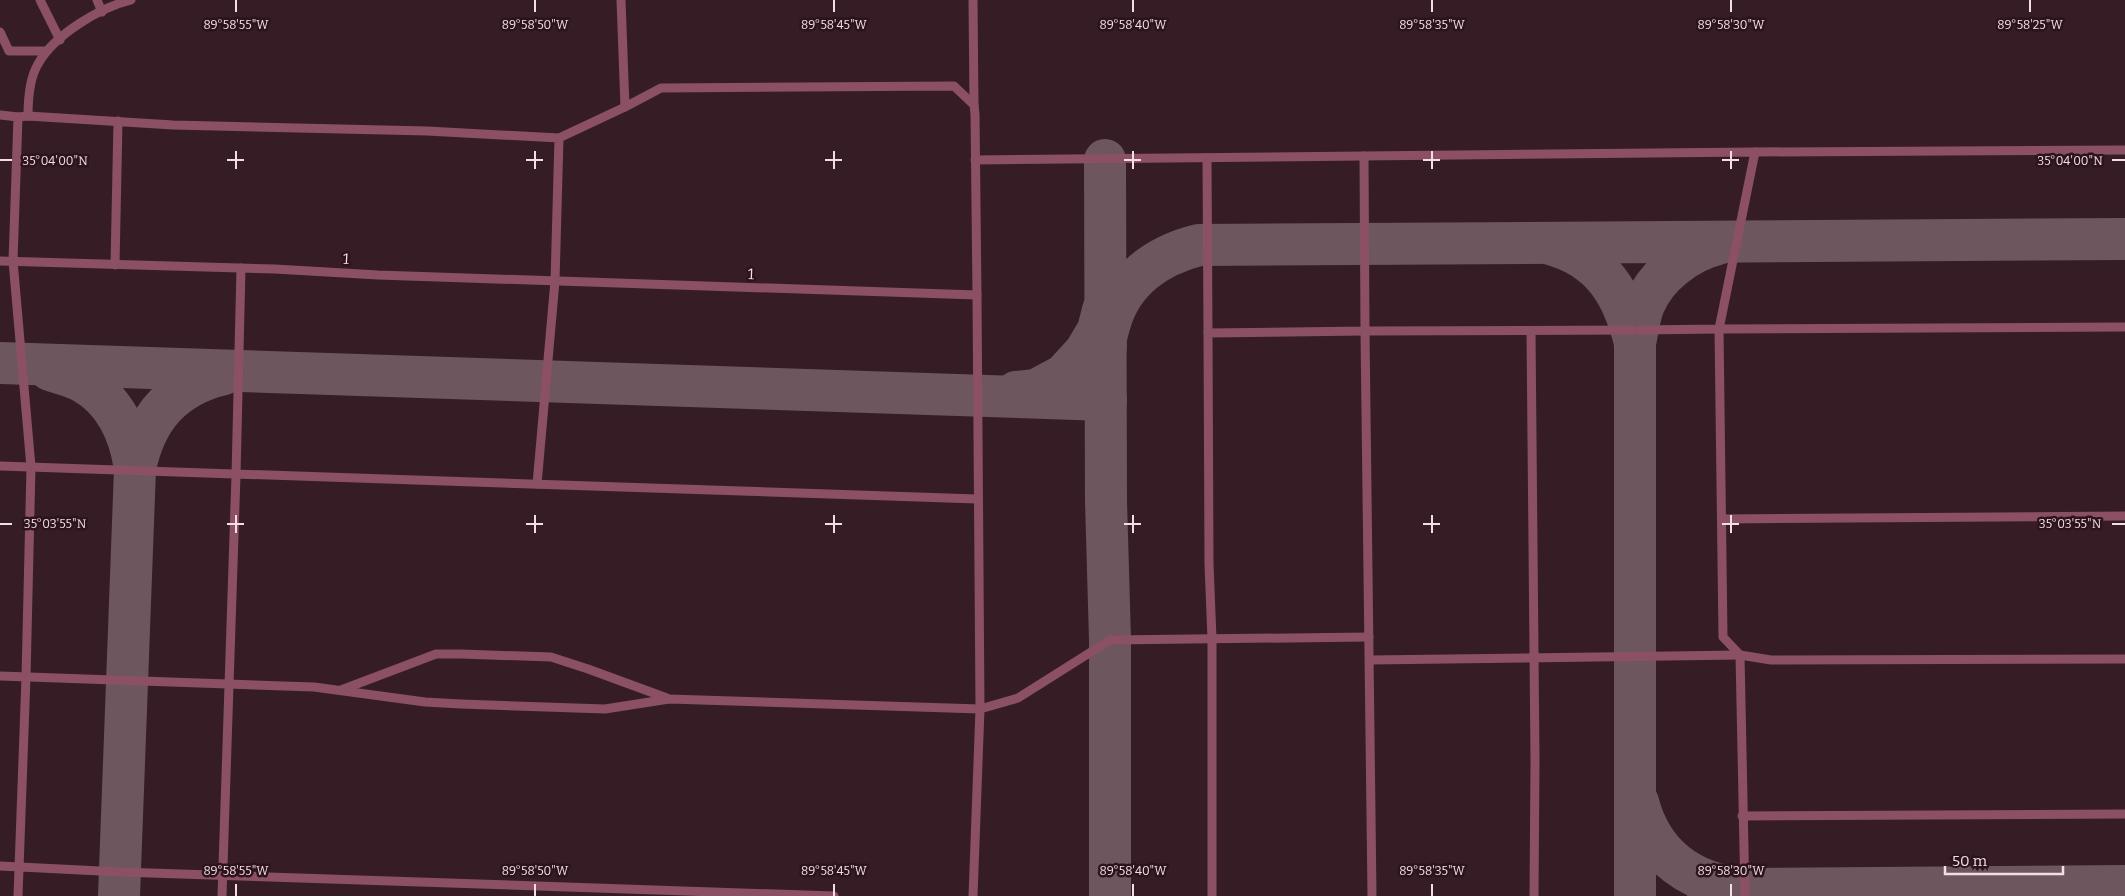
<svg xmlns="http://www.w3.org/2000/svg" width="2125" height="896" font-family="Bitter,serif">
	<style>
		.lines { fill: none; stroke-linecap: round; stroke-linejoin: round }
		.taxiway { stroke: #6e565e; stroke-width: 42 }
		.lane { stroke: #8b5064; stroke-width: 9 }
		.ticks { fill: none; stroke: #f1dfe4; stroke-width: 2 }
		.labels { text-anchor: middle; stroke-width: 5; stroke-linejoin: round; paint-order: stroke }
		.street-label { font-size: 15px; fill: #f1dfe4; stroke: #2c131c }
		.ticks-label { font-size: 12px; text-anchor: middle; fill: #f1dfe4; stroke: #2c131c; stroke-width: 5; stroke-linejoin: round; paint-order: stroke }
	</style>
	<rect width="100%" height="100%" fill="#361d25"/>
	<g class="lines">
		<g class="taxiway">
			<polyline points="1105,160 1106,501 1110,640 1110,896"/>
			<path d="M1550,244C1602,258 1623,294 1635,343"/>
			<path d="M1106,346C1105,338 1108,330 1110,323C1122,280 1158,255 1199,245L2125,239"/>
			<polyline points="0,363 1106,400"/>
			<path d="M50,370C61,374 73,376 83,382C115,400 130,434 135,469"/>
			<polyline points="1016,392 1036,390 1064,375 1085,352 1098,330 1103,310"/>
			<path d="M1638,802C1652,857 1691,884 1745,889"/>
			<path d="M119,896L135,469C145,419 172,386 224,374"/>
			<path d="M1635,896V343C1638,330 1639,317 1644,305C1656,275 1687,252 1718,244"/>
			<polyline points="1708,896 1731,889 1745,889 2125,886"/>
		</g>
		<g class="lane">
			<polyline points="40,0 60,40"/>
			<polyline points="97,0 102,12"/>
			<polyline points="621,0 625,107"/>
			<polyline points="973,0 974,105"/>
			<polyline points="0,32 9,51 47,51"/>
			<polyline points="0,115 18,117 13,261 31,467 26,677 18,896"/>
			<path d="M28,116C28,99 29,79 38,64C54,35 99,8 131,0"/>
			<polyline points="18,117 28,116 173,125 427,131 559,138 555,281 537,484"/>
			<polyline points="1755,152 2125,150"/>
			<polyline points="1207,158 1208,333"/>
			<polyline points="975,160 1755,152 1719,329 1639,330"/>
			<polyline points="0,261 275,269 378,275 977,295 975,114 974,105 954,86 661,88 625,107 559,138"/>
			<polyline points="115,265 118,121"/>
			<polyline points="1531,331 1535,760 1534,896"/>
			<polyline points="0,466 977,499"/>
			<polyline points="1723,519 2125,516"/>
			<polyline points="1740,655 1723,637 1719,329 2125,327"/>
			<polyline points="1370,660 1740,655"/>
			<polyline points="0,676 314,687 425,702 461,704 605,709 669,699 980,709 1018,698 1110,640 1369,637"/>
			<polyline points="341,690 436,654 461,654 551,657 588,669 667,698"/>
			<polyline points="1742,816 2125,814"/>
			<polyline points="0,866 120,872 834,896"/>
			<polyline points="222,896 236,475 241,268"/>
			<polyline points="973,896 980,709 977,295"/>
			<polyline points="1212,896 1212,639 1209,564 1208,333 1365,331 1364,156"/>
			<polyline points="1372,896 1365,331 1632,330"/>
			<polyline points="1745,896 1740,655 1771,660 2125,659"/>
		</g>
	</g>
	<path class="ticks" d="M236,0V12M535,0V12M834,0V12M1133,0V12M1432,0V12M1731,0V12M2030,0V12M236,151V169M535,151V169M834,151V169M1133,151V169M1432,151V169M1731,151V169M0,160H12M227,160H244M526,160H543M825,160H842M1124,160H1141M1423,160H1440M1722,160H1739M2112,160H2125M236,515V533M535,515V533M834,515V533M1133,515V533M1432,515V533M1731,515V533M0,524H12M227,524H244M526,524H543M825,524H842M1124,524H1141M1423,524H1440M1722,524H1739M2112,524H2125M236,884V896M535,884V896M834,884V896M1133,884V896M1432,884V896M1731,884V896"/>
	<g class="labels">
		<g class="street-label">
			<text transform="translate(346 259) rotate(3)" y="5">1</text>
			<text transform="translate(751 274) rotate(2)" y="5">1</text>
		</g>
	</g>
	<g class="ticks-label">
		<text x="236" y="29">89°58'55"W</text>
		<text x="535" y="29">89°58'50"W</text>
		<text x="834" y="29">89°58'45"W</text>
		<text x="1133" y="29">89°58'40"W</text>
		<text x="1432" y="29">89°58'35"W</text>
		<text x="1731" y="29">89°58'30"W</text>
		<text x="2030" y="29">89°58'25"W</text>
		<text x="55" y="165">35°04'00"N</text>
		<text x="2070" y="165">35°04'00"N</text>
		<text x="55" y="528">35°03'55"N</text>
		<text x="2070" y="528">35°03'55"N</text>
		<text x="236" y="875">89°58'55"W</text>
		<text x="535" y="875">89°58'50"W</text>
		<text x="834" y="875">89°58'45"W</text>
		<text x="1133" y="875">89°58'40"W</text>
		<text x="1432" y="875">89°58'35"W</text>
		<text x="1731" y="875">89°58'30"W</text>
	</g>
	<path d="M1945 866v8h118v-8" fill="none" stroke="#f1dfe4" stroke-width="2.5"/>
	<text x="1952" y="866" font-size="15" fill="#f1dfe4" stroke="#2c131c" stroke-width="4" paint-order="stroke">50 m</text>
</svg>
